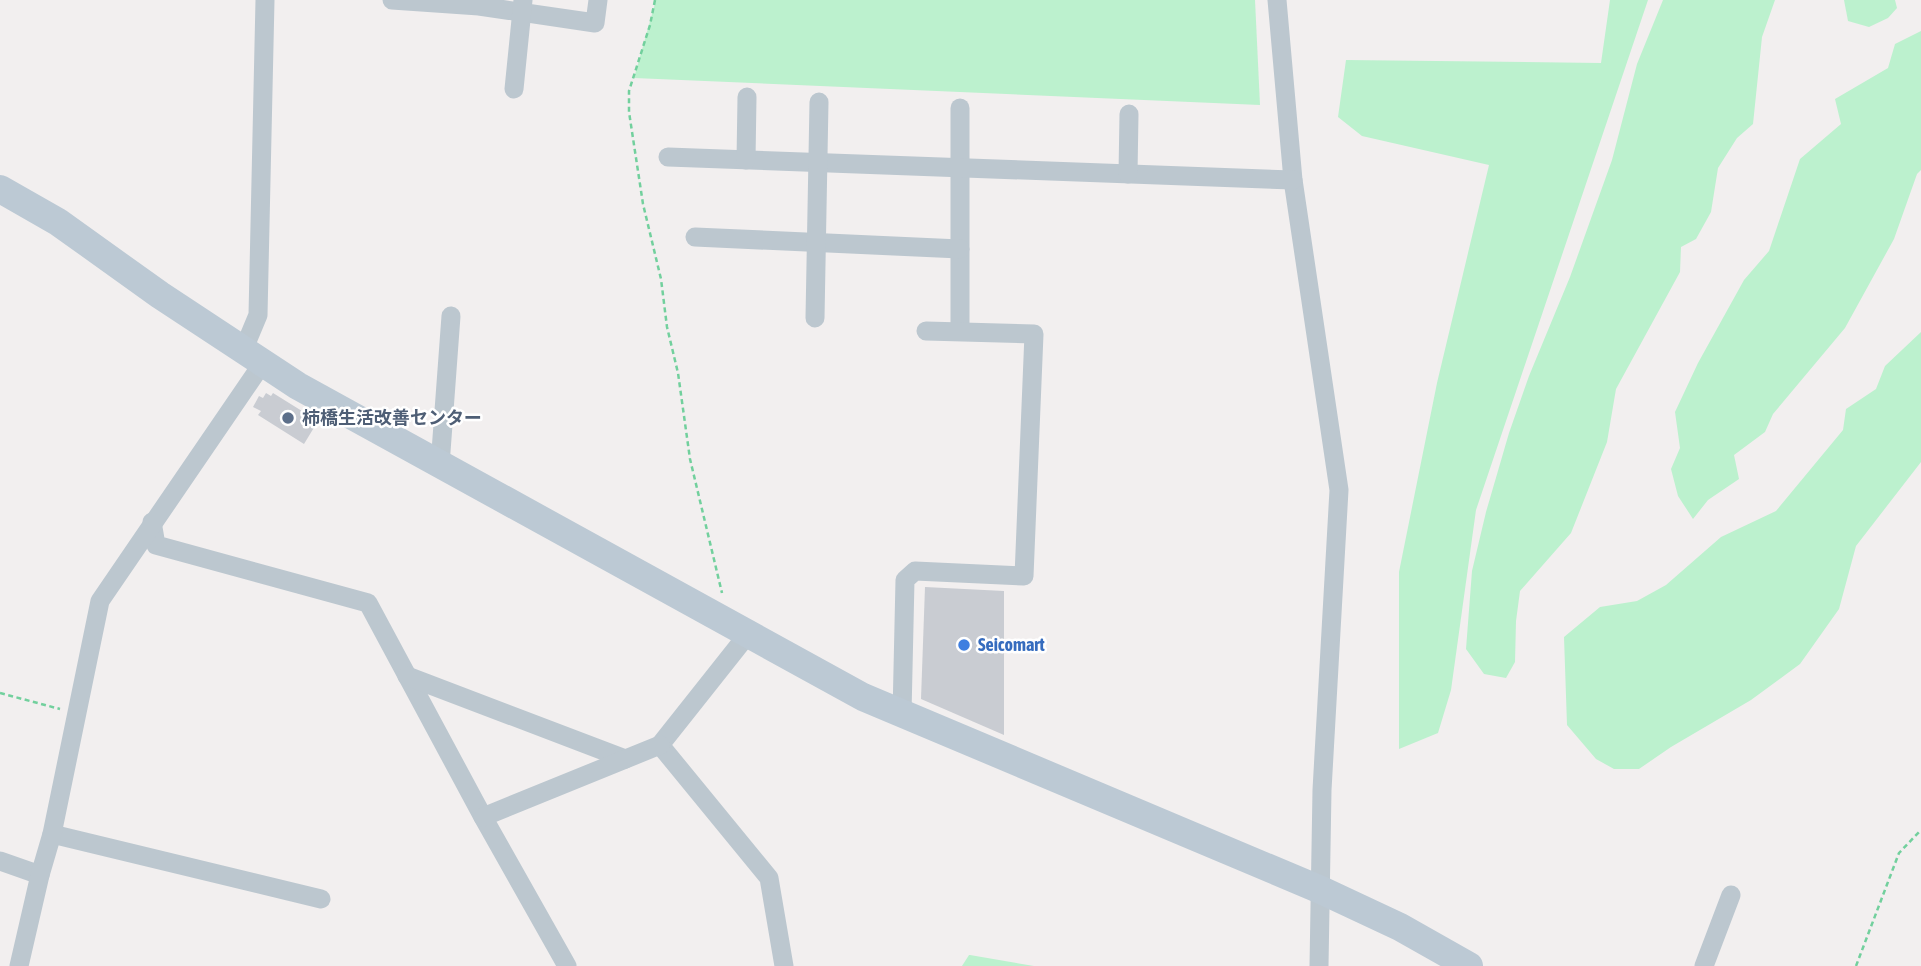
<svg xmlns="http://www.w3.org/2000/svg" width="1921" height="966" font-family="'Asap Condensed','Noto Sans JP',sans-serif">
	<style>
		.green { fill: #bcf1ce }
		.building { fill: #c9ccd2 }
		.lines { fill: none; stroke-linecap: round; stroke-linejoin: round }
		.path { stroke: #72d09d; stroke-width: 2.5; stroke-dasharray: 5 3.5; stroke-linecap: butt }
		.street { stroke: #bcc7cf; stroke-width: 19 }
		.secondary { stroke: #bcc9d4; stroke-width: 28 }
		.service-dot { fill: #5c6f8a; stroke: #fff; stroke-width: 2.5 }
		.shop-dot { fill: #3f7fe0; stroke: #fff; stroke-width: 2.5 }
		.labels { text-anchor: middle; stroke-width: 5; stroke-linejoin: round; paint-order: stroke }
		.service-label { font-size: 18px; font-weight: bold; fill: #4e5e75; stroke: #fff; text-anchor: start }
		.shop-label { font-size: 18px; font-weight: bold; fill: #366cbe; stroke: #fff; text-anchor: start }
	</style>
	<rect width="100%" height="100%" fill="#f2efef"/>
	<g class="green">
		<polygon points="656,0 1255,0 1260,105 634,78"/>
		<polygon points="1610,0 1648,0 1476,510 1451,690 1438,733 1399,749 1399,572 1437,383 1489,165 1362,136 1338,117 1346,60 1601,63"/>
		<polygon points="1663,0 1775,0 1762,37 1753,124 1737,138 1718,168 1711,212 1696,239 1681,247 1680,272 1616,389 1607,442 1571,533 1520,591 1516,621 1515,662 1506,678 1484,674 1466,649 1472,571 1486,512 1509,433 1529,376 1570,277 1612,160 1637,64"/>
		<polygon points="1844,0 1895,0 1897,8 1888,18 1869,27 1848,21"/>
		<polygon points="1921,31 1921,170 1917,174 1894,239 1845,328 1773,414 1765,432 1734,455 1739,479 1708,500 1693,519 1678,496 1671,469 1680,448 1675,412 1698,363 1744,280 1769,251 1800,159 1841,124 1835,99 1888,68 1895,44"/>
		<polygon points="1921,332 1921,462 1856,546 1839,609 1800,664 1751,700 1671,747 1639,769 1614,769 1596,759 1567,725 1564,637 1600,607 1637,601 1666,585 1721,537 1776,511 1843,430 1846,409 1876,389 1885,366"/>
		<polygon points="969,955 970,955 1034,966 962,966"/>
	</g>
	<g class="building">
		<polygon points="266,393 271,396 273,393 318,421 304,444 258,415 261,411 253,407 259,396 263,398"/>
		<polygon points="925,587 1004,591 1004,735 921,699"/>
	</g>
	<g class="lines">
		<g class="path">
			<polyline points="655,0 650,25 629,91 629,112 643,204 661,279 667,327 678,373 690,459 722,593"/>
			<polyline points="0,693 60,709"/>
			<polyline points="1856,966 1899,853 1921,830"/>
		</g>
		<g class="street">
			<polyline points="392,0 479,6 595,23 598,0"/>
			<polyline points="1277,0 1293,180 1339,490 1322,790 1319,966"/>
			<polyline points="514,89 523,0"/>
			<polyline points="960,108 960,330"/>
			<polyline points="668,157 1293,180"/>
			<polyline points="746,160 747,97"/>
			<polyline points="1128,174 1129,114"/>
			<polyline points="695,237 960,249"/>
			<polyline points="815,318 819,102"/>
			<polyline points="243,351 258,315 265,0"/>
			<polyline points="440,465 451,316"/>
			<polyline points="152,522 156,545 368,603 483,817 567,966"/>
			<polyline points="748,634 660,745 769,878 784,966"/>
			<polyline points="407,676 625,759"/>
			<polyline points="902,714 905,580 915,571 1024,576 1034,334 926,331"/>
			<polyline points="483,817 660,745"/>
			<polyline points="52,834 321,899"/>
			<polyline points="0,861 40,875"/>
			<polyline points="19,966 40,875 52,834 100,601 262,364"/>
			<polyline points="1704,966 1731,895"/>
		</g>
		<polyline class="secondary" points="0,189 58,222 160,295 298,386 863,697 1321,890 1400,927 1469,966"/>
	</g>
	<circle class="service-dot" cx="288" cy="418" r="7"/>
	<circle class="shop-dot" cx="964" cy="645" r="7"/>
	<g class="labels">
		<g class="service-label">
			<text x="302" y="424">柿橋生活改善センター</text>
		</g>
		<g class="shop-label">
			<text x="978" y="651">Seicomart</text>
		</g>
	</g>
</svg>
